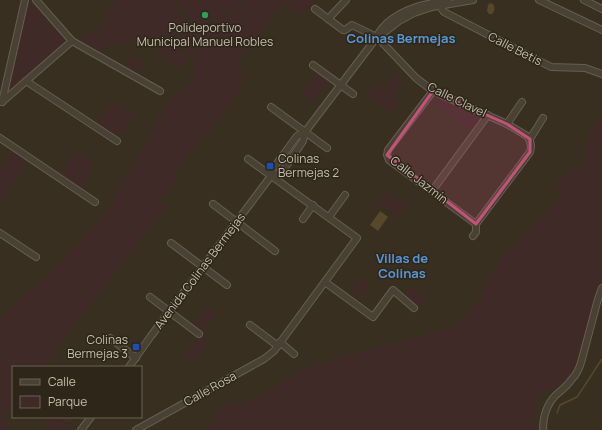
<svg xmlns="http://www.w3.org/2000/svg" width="602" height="430" font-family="Manrope,sans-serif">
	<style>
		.green { fill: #3f2a28 }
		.water { fill: #57482c }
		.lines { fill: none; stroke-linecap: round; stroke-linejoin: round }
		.stream { stroke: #57482c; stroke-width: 1.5 }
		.minor-casing { stroke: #665f51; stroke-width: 8 }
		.minor { stroke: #494133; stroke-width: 6 }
		.marked { fill: #c35278; fill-opacity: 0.2; stroke: #c35278; stroke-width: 3; stroke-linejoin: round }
		.leisure-dot { fill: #2e9e5b; stroke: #2d2619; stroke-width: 1.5 }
		.transit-dot { fill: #1a4fb4; stroke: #2d2619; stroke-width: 1.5 }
		.labels { text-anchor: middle; stroke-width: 3; stroke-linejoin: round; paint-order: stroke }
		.poi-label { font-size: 12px; fill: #c5bead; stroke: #2d2619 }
		.street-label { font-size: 12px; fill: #c5bead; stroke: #2d2619 }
		.neighbourhood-label { font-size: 13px; font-weight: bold; fill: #5896d6; stroke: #2d2619 }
	</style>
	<rect width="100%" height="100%" fill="#382f20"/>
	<g class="green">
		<polygon points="29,0 66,42 8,91"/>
		<polygon points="114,0 149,0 109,45 100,52 79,39 103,27 107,21 107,14 111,10"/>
		<polygon points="150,0 173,0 172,3 197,35 249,0 317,0 301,14 281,2 261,32 241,55 238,62 243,81 234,97 209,132 189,152 175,173 178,179 159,202 166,206 42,367 13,367 13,404 6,413 0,417 0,318 43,279 103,217 152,133 171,97 179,92 196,78 192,54 159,35 148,40 138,38 122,44 111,44"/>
		<polygon points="177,0 247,0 197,31"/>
		<polygon points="163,41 189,55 182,68 156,53"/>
		<polygon points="130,56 142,63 138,71 126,65"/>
		<polygon points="318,71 329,79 313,101 302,93"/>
		<polygon points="395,74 404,81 393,97 399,101 391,113 366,95 375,84 384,90"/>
		<polygon points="434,93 482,115 482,117 473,131 430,100"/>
		<polygon points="113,102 134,115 121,134 117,133 113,134 98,124"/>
		<polygon points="602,117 602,276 580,354 566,382 539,395 531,421 535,430 201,430 217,421 215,415 235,401 239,408 306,368 454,327 477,303 501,258 561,196 555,182 586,162 591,127"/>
		<polygon points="300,137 301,139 279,169 277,169 277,167 299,138"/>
		<polygon points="13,152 27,161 0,202 0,172"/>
		<polygon points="76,153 92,162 83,189 60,174"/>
		<polygon points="386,192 406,206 398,217 378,203"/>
		<polygon points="361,277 369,283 358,298 351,292"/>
		<polygon points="411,286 427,298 419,307 404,294"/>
		<polygon points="208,306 216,313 202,332 193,326"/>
		<polygon points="199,337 208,344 192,364 183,357"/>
		<polygon points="3,416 9,426 3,430 0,430 0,418"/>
		<polygon points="49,417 57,417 74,430 52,430 44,424"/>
	</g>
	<g class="water">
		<path d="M490,3L493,4C495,7 495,11 492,14H489L487,11L488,5Z"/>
		<polygon points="380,211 388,217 378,231 370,225"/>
	</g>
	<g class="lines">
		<polyline class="stream" points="557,413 560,405 577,397 587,382 602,359"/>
		<g class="minor-casing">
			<g id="minor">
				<polyline points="36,0 72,41 160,91"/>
				<polyline points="539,0 602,30"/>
				<polyline points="584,0 602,9"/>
				<polyline points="436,1 444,12 551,67 585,68 602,74"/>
				<path d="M315,9L343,30H345L352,25L377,37L416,78L433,91L507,124L527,136C531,141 532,146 530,152L476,224V232L473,236"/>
				<polyline points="328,19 346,0"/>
				<polyline points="377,37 382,34 399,21 414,13 432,7 473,0"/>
				<polyline points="313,65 353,94"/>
				<polyline points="26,81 117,141"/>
				<polyline points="433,91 388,150 387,155 389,160 476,224"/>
				<polyline points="2,102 25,0"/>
				<polyline points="2,102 72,41"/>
				<polyline points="271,107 327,148"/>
				<polyline points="507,124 522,102"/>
				<polyline points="0,138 95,202"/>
				<polyline points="530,139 543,118"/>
				<path d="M271,176L282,172L303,141L305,132L377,37C378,32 382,28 386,24C403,8 425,4 448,0"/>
				<polyline points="432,191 488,115"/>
				<polyline points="213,204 275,251"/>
				<polyline points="329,217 345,195"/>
				<polyline points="303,219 313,205"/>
				<polyline points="0,233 36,257"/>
				<polyline points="171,243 227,285"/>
				<polyline points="325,282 373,317 393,290 414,308"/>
				<polyline points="150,297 199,334"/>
				<polyline points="250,325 278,346"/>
				<polyline points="110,338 136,358"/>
				<polyline points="280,342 294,354"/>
				<polyline points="129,367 151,336 271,176 272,170 297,136 305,132"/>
				<polyline points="81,430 91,417"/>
				<polyline points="136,430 264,359 274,351 357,238 248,159"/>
				<path d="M543,430C543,417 547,404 556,395C562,390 568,385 572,379C577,374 580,367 582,359L598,299L602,288"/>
			</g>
		</g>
		<use href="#minor" class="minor"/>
	</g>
	<path class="marked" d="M433,91L507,124L530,139V152L476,224L387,155Z"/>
	<circle class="leisure-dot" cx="205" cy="15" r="4"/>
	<g class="transit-dot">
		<rect x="266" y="162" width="8" height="8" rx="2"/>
		<rect x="132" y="343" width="8" height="8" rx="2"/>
	</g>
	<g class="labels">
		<g class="poi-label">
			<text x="205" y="32">Polideportivo<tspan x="205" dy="14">Municipal Manuel Robles</tspan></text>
			<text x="278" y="163" text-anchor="start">Colinas<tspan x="278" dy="14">Bermejas 2</tspan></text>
			<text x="128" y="344" text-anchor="end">Colinas<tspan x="128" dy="14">Bermejas 3</tspan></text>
		</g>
		<g class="street-label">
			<text transform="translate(515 49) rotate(27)" y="4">Calle Betis</text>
			<text transform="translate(457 100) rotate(26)" y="4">Calle Clavel</text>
			<text transform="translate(419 180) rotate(38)" y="4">Calle Jazmín</text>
			<text transform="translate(200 271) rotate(-53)" y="4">Avenida Colinas Bermejas</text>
			<text transform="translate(210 389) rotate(-29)" y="4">Calle Rosa</text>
		</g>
		<g class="neighbourhood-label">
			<text x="401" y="43">Colinas Bermejas</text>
			<text x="402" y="263">Villas de<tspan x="402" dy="15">Colinas</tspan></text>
		</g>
	</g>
	<rect x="12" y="366" width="130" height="52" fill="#2d2619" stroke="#6a6354"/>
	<rect x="20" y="379" width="20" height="6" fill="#494133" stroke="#6a6354"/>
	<text x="48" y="386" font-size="12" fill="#c5bead">Calle</text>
	<rect x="20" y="396" width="20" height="12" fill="#3f2a28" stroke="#6a6354"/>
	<text x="48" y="406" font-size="12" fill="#c5bead">Parque</text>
</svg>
